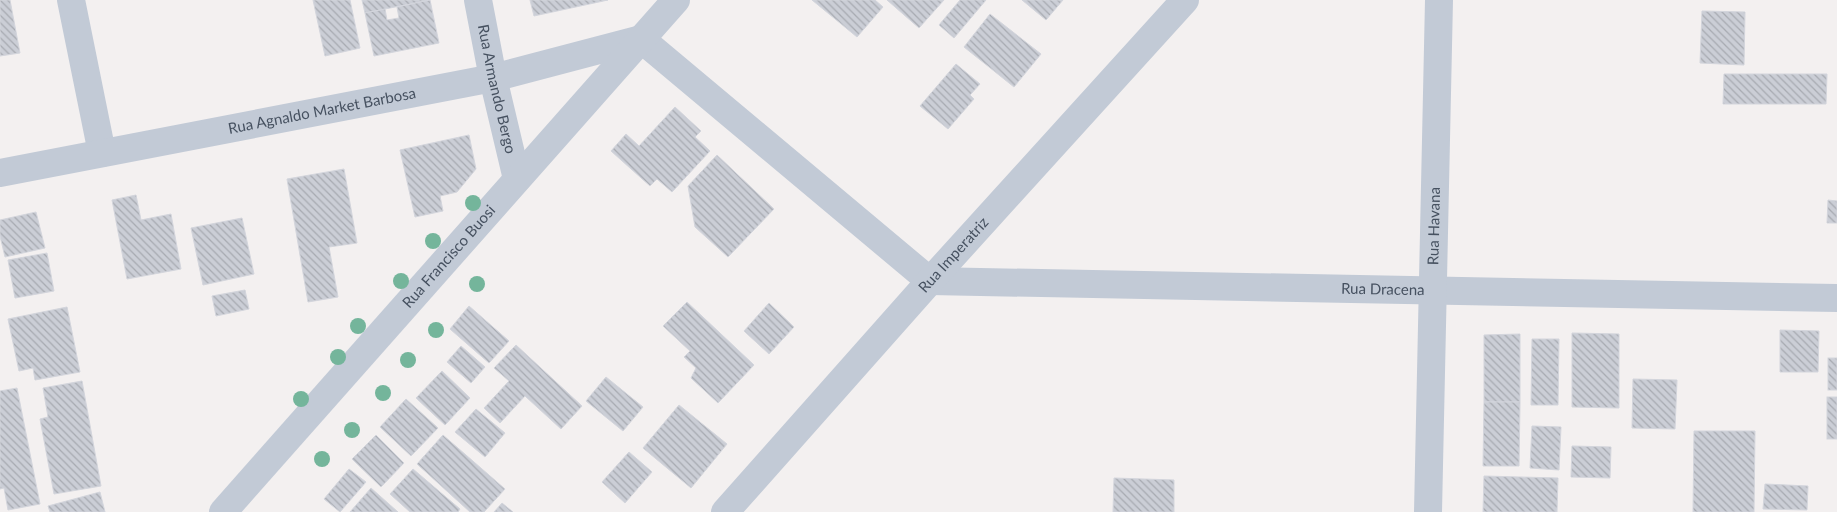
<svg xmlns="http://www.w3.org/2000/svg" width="1837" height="512" font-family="Lato,sans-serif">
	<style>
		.building { fill: url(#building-back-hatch); stroke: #d3d5dc }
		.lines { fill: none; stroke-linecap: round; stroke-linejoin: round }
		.minor { stroke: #c2cad6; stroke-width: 28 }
		.tree { fill: #74b59b }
		.labels { text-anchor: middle; stroke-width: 4; stroke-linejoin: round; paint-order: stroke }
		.street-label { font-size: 15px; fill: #465160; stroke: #fff }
	</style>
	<defs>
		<pattern id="building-back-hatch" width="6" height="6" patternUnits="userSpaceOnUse" patternTransform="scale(1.25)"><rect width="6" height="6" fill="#cbced6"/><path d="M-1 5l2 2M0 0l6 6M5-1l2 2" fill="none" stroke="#a7aab1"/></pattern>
	</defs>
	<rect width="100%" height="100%" fill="#f3f0f0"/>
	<g class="building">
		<polygon points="0,0 10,0 20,53 0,56"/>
		<polygon points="313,0 350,0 360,48 325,56"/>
		<polygon points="362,0 430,0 365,13"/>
		<polygon points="430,0 439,43 374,56 365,13 385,9 387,20 399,18 397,7"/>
		<polygon points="530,0 608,0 534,16"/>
		<polygon points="812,0 875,0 883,7 857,37"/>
		<polygon points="887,0 944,0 919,28"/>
		<polygon points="960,0 986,0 954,38 939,25"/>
		<polygon points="1022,0 1063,0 1046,20"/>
		<polygon points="1702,11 1745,12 1744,65 1700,63"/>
		<polygon points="990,14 1041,54 1014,87 964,47"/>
		<polygon points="956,64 980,84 970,95 974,99 948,129 920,106"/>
		<polygon points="1724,74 1827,74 1826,104 1723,104"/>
		<polygon points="675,107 701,131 695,137 710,151 672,192 657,179 650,186 611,151 626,134 639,146"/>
		<polygon points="469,135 476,169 457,192 440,196 443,211 415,217 400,150"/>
		<polygon points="717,155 774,209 728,257 695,227 688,186"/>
		<polygon points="344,169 357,243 329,247 338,297 308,302 287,179"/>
		<polygon points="136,195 141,220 171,214 181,269 127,279 112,200"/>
		<polygon points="1828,200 1837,201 1837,223 1827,223"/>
		<polygon points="36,212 45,248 5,257 0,236 0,220"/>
		<polygon points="242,218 254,274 203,285 191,228"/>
		<polygon points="47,253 54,291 15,298 8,260"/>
		<polygon points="245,290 249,309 216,316 212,296"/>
		<polygon points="687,302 754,365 718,403 691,378 696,368 684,357 690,351 663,326"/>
		<polygon points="769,303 794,327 769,354 744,331"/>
		<polygon points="469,306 509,341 489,363 450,329"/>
		<polygon points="67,307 80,372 35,380 33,368 19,371 8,319"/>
		<polygon points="1780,330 1819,331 1818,372 1780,372"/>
		<polygon points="1572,333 1619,334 1619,408 1572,407"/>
		<polygon points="1520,334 1520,402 1484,402 1484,335"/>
		<polygon points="1532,339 1559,339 1558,405 1531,405"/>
		<polygon points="516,345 582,406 561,429 525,396 500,423 484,408 509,381 494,368"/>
		<polygon points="461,346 485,367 471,383 447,362"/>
		<rect x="1828" y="358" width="9" height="32"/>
		<polygon points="442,371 470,398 445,425 416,398"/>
		<polygon points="606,377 643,407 623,431 586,401"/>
		<polygon points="1633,379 1677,380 1675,429 1632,428"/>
		<polygon points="82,381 101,486 54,494 40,419 48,417 43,388"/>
		<polygon points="17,388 40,504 8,510 4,488 0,489 0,391"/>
		<rect x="1827" y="397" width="10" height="42"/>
		<polygon points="406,399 438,428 411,456 380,427"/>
		<polygon points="1484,402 1520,402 1519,466 1483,466"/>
		<polygon points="679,405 727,444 691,488 643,448"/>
		<polygon points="476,409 505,433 485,457 455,432"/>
		<polygon points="1532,426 1561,427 1559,470 1530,468"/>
		<polygon points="1694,431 1755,431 1754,512 1693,512"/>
		<polygon points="376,435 404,463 381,487 352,459"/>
		<polygon points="443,435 505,489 484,512 470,512 417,464"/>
		<polygon points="1572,446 1611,447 1610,478 1571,477"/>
		<polygon points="629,452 652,472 625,503 602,482"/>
		<polygon points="349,469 366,482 340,512 324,499"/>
		<polygon points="413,469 460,509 458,512 410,512 390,494"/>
		<polygon points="1484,476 1558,478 1557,512 1483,512"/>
		<polygon points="1114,478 1174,480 1174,512 1113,512"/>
		<polygon points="1765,484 1808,486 1807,510 1763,509"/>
		<polygon points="371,488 398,512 350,512"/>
		<polygon points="100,492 105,512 50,512 48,506"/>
		<polygon points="502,503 513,512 494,512"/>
	</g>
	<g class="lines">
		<g class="minor">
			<polyline points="71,0 102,153"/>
			<path id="s1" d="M478,0L493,78L517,179"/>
			<path id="s2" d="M0,173L493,78L641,39L930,281L1837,298"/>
			<path id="s3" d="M223,512L676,0"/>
			<path id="s4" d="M725,512L930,281L1185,0"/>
			<path id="s5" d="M1428,512L1439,0"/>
		</g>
	</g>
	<g class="tree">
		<circle cx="473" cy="203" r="8"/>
		<circle cx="433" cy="241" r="8"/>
		<circle cx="401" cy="281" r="8"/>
		<circle cx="477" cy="284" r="8"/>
		<circle cx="358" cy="326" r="8"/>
		<circle cx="436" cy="330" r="8"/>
		<circle cx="338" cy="357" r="8"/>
		<circle cx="408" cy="360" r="8"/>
		<circle cx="383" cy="393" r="8"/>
		<circle cx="301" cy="399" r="8"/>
		<circle cx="352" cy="430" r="8"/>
		<circle cx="322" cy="459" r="8"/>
	</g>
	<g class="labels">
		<g class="street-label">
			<text dy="5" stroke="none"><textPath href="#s1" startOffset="91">Rua Armando Bergo</textPath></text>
			<text dy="5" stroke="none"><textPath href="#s2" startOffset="328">Rua Agnaldo Market Barbosa</textPath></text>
			<text dy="5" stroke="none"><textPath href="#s5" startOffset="286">Rua Havana</textPath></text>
			<text dy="5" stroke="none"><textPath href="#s4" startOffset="344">Rua Imperatriz</textPath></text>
			<text dy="5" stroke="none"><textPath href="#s3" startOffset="341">Rua Francisco Buosi</textPath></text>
			<text dy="5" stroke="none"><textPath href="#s2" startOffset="1485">Rua Dracena</textPath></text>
		</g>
	</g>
</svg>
